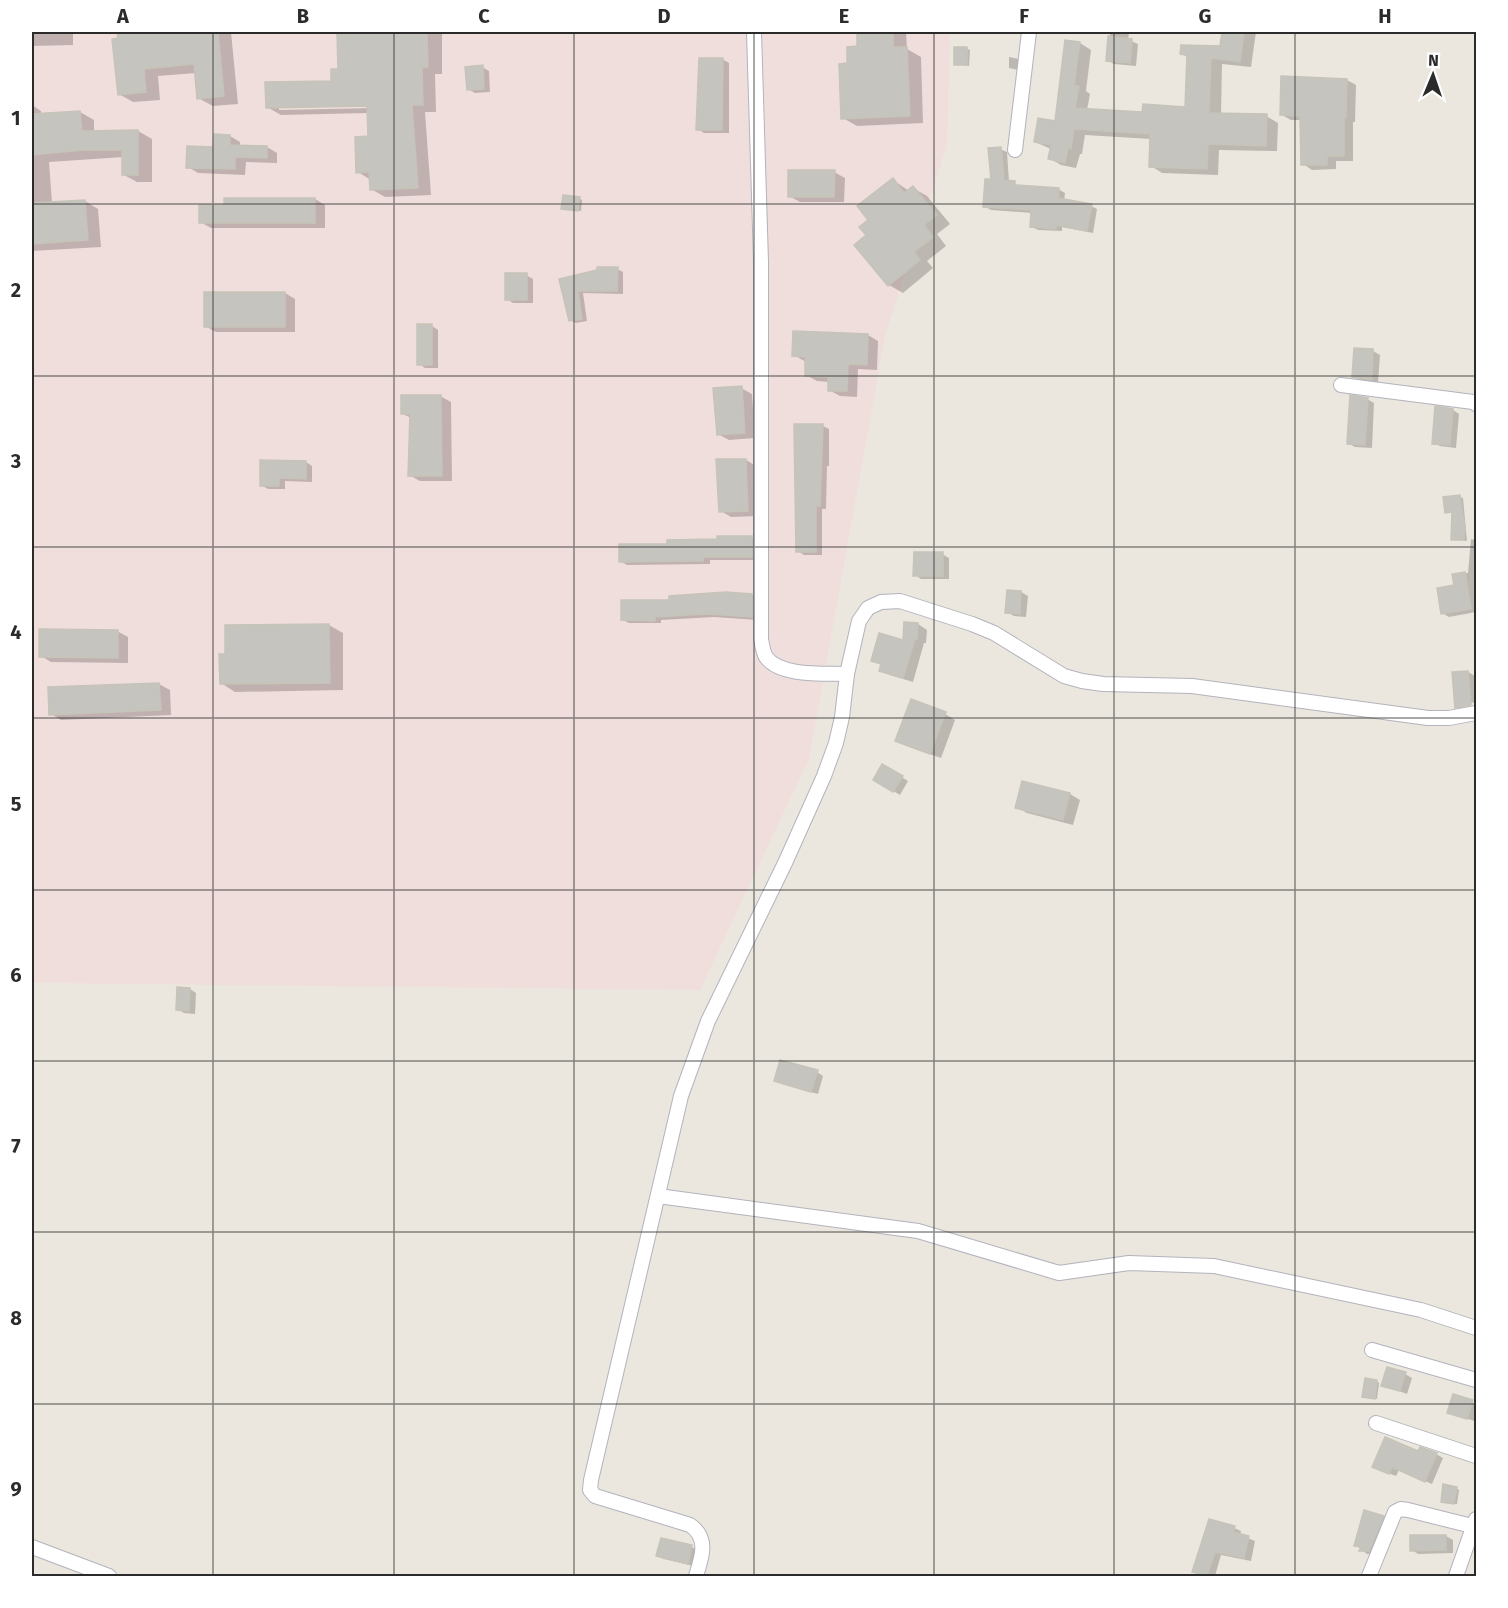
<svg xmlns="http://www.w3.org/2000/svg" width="1508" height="1608" font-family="'Fira Sans',sans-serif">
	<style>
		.medical { fill: #f0dedd }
		.shadow { fill: #0003; fill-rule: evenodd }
		.building { fill: #c6c4be; stroke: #c6c3b8; stroke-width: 1.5 }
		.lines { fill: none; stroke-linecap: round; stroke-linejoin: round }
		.minor-casing { stroke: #b2b3bd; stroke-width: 16 }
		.minor { stroke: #fff; stroke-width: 14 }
		.grid { fill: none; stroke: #2b2b2b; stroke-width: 1.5; stroke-opacity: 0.55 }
		.neatline { fill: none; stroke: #2b2b2b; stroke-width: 2 }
		.grid-label { font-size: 20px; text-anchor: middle; font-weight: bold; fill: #2b2b2b }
	</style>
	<rect width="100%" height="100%" fill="#ebe7de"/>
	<polygon class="medical" points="32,32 950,32 947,145 885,336 809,759 700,990 32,983"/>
	<g class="shadow">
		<polygon points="32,32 73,32 73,45 32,46"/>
		<polygon points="119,32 231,32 238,104 213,106 198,98 196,73 158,76 160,100 133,102 119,94"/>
		<path d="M338,32H442V74H435L436,112H425L431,195L385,197L371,189V180L358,172L370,137L369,113L281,115L267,107L333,82L340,71ZM375,105V108L279,110V107Z"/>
		<polygon points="858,32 906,32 907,49 921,57 923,123 857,126 843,118 849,65 859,48"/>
		<polygon points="1110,32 1129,32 1128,40 1138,44 1136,66 1114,64 1107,60"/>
		<polygon points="1224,32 1256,32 1251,67 1222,64 1221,115 1266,116 1278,123 1277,151 1219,150 1218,175 1162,173 1151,166 1151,139 1085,135 1082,154 1080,154 1076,168 1061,165 1049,158 1051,149 1035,142 1056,123 1067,42 1080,43 1091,50 1086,91 1090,94 1087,110 1144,113 1187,109 1188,57 1182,54 1222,48"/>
		<polygon points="1475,32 1476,32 1476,48 1474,47"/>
		<polygon points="967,49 970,50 969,66 955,64"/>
		<polygon points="1009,57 1019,59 1018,70 1009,68"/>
		<polygon points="722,59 729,63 729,133 704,133 698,129"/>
		<polygon points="482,67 489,71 490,92 475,93 468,89"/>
		<polygon points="1347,80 1356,85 1355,122 1353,122 1353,161 1336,161 1336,169 1312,170 1303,164 1302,120 1291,120 1282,115"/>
		<polygon points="32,105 41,111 41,115 80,112 94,120 94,132 138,131 152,139 152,182 137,182 124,175 124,157 49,162 52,203 85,201 98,209 101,247 32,251"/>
		<polygon points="230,136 240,142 240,146 267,147 277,153 277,163 246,162 245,175 198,173 188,167"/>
		<polygon points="1000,149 1007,152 1009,182 1021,186 1058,189 1065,193 1064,201 1091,206 1097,209 1093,233 1062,227 1062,231 1038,230 1031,226 1032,213 991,210 984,206"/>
		<polygon points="834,172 845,178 844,202 800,202 789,196"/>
		<polygon points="893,180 909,191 913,188 927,196 950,224 937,234 946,246 927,261 933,268 903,293 889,285 870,220"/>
		<polygon points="579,198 582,200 581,211 563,208"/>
		<polygon points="315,199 325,205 325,228 211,228 200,222 225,206"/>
		<polygon points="617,269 623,272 623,294 583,293 587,321 576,323 570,320 561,280"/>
		<polygon points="526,275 533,279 533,303 513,303 507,299"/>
		<polygon points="285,293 295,299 295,332 216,332 205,326"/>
		<polygon points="432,326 438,330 438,368 425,368 419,364"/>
		<polygon points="868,335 878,341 877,370 858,369 857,397 840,396 829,390 830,382 817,381 806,375 806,362 794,355"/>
		<polygon points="1373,351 1380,355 1378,383 1361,380 1354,377"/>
		<polygon points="741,388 752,394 755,438 729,440 718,434"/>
		<polygon points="440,396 451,402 452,481 420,481 409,475 411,418 403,414"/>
		<polygon points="1367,399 1374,403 1372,448 1355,447 1348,443"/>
		<polygon points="1453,410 1459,414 1456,448 1440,446 1434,443"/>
		<polygon points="823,426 829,429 829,466 827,466 826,509 822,509 822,555 804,555 798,551"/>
		<polygon points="746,460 756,466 758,516 731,517 721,511"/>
		<polygon points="306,462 312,466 312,482 285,481 285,489 268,489 261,485"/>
		<polygon points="1460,497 1463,498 1467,541 1452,539 1453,513 1446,512"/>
		<polygon points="752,538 758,542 758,560 710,560 710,564 627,565 620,561 669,545"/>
		<polygon points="1471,539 1476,540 1476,612 1449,617 1442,613 1456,586 1454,575 1468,573"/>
		<polygon points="942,554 949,558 949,579 921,579 915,575"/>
		<polygon points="1021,592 1028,596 1026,617 1014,616 1007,612"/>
		<polygon points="752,595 758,599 758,620 714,617 661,620 661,623 629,623 623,620 671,601"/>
		<polygon points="918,624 927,630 926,643 924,643 913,682 890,675 881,670 882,665 873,660 904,642"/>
		<polygon points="329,625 343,633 343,690 235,692 221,683"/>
		<polygon points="117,631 128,637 128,663 51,662 41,656"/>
		<polygon points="1468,672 1475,676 1476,702 1461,705 1461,708 1476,705 1476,708 1463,711 1456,707"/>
		<polygon points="159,684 170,690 171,715 61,720 51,714"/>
		<polygon points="945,714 955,720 941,758 907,746 897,740"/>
		<polygon points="883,766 908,781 900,795 875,780"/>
		<polygon points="1070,794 1080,800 1073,825 1027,813 1017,807"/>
		<polygon points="190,989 196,993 195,1014 184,1013 177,1009"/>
		<polygon points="817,1072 823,1076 818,1094 782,1084 776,1080"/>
		<polygon points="1405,1374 1412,1378 1407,1394 1383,1385"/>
		<polygon points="1377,1381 1379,1383 1377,1399 1364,1396"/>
		<polygon points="1454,1396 1476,1404 1474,1421 1449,1412"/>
		<polygon points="1419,1453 1436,1454 1443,1458 1432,1484 1399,1470 1396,1476 1380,1470"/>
		<polygon points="1456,1488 1459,1490 1457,1504 1445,1503"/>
		<polygon points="1383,1517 1390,1521 1376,1554 1367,1554 1356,1545"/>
		<polygon points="1234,1528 1241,1531 1240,1535 1255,1541 1251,1561 1221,1555 1215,1576 1204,1576 1194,1572"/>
		<polygon points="1411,1536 1446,1536 1453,1540 1453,1553 1418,1554 1412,1550"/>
		<polygon points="691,1547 698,1550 694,1566 664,1559 658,1556"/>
	</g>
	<g class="building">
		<polygon points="117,32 218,32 224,96 197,99 194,64 144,69 146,92 118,95 112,39 118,38"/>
		<polygon points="337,32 427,32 428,67 422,67 423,105 412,105 418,188 370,190 369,172 356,173 355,137 368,136 367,106 266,108 265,82 331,81 331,69 338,69"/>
		<polygon points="857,32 893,32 893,47 907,47 910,116 841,119 839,64 847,63 847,47 857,46"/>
		<polygon points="1222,32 1244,32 1240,62 1211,58 1209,113 1267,114 1266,146 1208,144 1207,169 1149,167 1150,134 1074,129 1071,149 1068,148 1065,163 1048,159 1051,145 1034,142 1038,118 1055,121 1065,40 1080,42 1074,85 1079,86 1075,108 1142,112 1143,104 1185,107 1187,55 1180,54 1181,45 1220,46"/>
		<polygon points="1108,36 1132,39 1130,63 1106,61"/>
		<rect x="954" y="47" width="13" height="18"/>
		<polygon points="699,58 723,58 722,130 696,130"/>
		<polygon points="483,65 484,89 467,90 465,67"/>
		<polygon points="1281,76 1347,79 1346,118 1344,118 1344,156 1327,156 1327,165 1301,165 1300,116 1280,115"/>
		<polygon points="80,111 82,131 138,130 138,175 122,175 122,150 83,150 32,155 32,114"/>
		<polygon points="214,134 230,135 230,145 267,146 267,158 235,157 235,169 186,168 187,146 213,147"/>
		<polygon points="1001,147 1004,180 1015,181 1015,185 1059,188 1058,198 1092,204 1087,231 1056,225 1056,229 1030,227 1031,210 983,207 985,179 991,179 988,148"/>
		<polygon points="788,170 835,170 834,197 788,197"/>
		<polygon points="893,178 904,193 913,186 937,215 924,225 933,237 914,252 920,260 888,286 854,245 866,235 859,227 868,220 857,206"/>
		<polygon points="563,195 580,197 578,211 561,209"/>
		<polygon points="224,198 315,198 315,223 199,223 199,205 224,205"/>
		<polygon points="85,200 88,240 32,244 32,203"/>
		<polygon points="597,267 618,267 617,291 578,291 582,319 569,321 559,279 597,270"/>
		<rect x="505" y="273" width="22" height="27"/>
		<rect x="204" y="292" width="81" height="35"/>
		<rect x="417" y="324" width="15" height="41"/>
		<polygon points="793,331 868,334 867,365 848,364 847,391 828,391 828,377 805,376 805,357 792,356"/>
		<polygon points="1354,348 1373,349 1372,380 1352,377"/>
		<polygon points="742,386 745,433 717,435 713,388"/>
		<polygon points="401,395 441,395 442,476 408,476 410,414 401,414"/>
		<polygon points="1350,395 1368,398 1365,445 1347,444"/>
		<polygon points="1435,406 1453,409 1450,445 1432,444"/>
		<polygon points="794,424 823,424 820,506 816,506 816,552 796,552"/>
		<polygon points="716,459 746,459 748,511 719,512"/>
		<polygon points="260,460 306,461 306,479 279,478 279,486 260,486"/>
		<polygon points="1460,495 1465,528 1464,540 1451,540 1452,512 1445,513 1443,497"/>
		<polygon points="717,536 752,536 752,557 703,557 703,561 619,562 619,544 667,544 667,540 717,539"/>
		<polygon points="914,552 943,552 943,576 913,576"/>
		<polygon points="1465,572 1471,609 1441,614 1437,588 1454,585 1452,574"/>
		<polygon points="1007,590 1021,591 1020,614 1005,613"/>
		<polygon points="726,592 752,594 752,617 706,614 655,617 655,621 621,620 621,600 669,600 669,596"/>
		<polygon points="904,622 918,623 917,639 915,639 903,678 879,671 881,664 871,661 879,633 903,640"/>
		<polygon points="329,624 330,683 220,684 219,654 225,654 225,625"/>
		<polygon points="39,629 118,630 118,658 39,657"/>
		<polygon points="1468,671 1471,705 1455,708 1452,672"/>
		<polygon points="159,683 161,710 49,715 48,687"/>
		<polygon points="911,699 946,712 930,754 895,741"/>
		<polygon points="882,764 903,776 893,792 873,780"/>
		<polygon points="1022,781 1070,793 1063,820 1015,808"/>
		<polygon points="177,987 190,988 189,1011 176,1010"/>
		<polygon points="780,1060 818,1070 811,1092 774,1081"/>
		<polygon points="1387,1367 1406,1372 1400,1391 1381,1386"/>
		<polygon points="1365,1378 1377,1380 1375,1399 1362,1397"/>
		<polygon points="1453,1394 1473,1400 1467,1419 1447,1413"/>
		<polygon points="1385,1437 1418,1451 1420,1447 1437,1453 1425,1482 1392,1467 1389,1474 1372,1467"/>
		<polygon points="1443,1484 1457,1487 1454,1504 1441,1502"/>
		<polygon points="1364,1510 1384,1516 1369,1551 1359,1551 1361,1547 1354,1546"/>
		<polygon points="1209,1519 1235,1526 1233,1532 1249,1536 1244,1558 1215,1552 1207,1576 1192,1572"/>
		<polygon points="1410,1535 1446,1535 1446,1550 1410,1551"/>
		<polygon points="661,1538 692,1545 688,1564 656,1556"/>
	</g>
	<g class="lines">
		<g class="minor-casing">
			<g id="minor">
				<path d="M754,32L761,262V639C762,645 763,652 766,657C780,677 825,673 847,674"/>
				<polyline points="1015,150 1029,32"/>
				<polyline points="1341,385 1473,402 1476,404"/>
				<polyline points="658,1196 918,1231 1059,1273 1129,1263 1214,1266 1421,1310 1476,1328"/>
				<polyline points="1372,1350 1476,1380"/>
				<polyline points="1376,1423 1476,1456"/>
				<polyline points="32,1547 109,1576"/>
				<path d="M696,1576C702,1557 709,1538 690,1525L595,1496L590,1490L591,1480L681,1096L708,1021L785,863L824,776L836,743L842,717L847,674L859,621L868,608L881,602L900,601L972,624L994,633L1064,676L1082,681L1103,684L1192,686L1428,718H1449L1476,713"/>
				<polyline points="1369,1576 1395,1512 1401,1509 1408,1510 1476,1527"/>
				<polyline points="1456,1576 1476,1519"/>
			</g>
		</g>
		<use href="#minor" class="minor"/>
	</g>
	<path class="grid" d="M213,32V1576M394,32V1576M574,32V1576M754,32V1576M934,32V1576M1114,32V1576M1295,32V1576M32,204H1476M32,376H1476M32,547H1476M32,718H1476M32,890H1476M32,1061H1476M32,1232H1476M32,1404H1476"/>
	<rect width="1508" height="1608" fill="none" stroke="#ffffff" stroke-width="66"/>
	<g transform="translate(1433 75) rotate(2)" stroke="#ffffff" stroke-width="4.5" paint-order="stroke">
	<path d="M0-4.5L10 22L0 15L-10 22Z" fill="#2b2b2b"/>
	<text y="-9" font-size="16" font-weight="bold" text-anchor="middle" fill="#2b2b2b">N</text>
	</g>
	<rect x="33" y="33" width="1442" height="1542" class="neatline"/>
	<g class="grid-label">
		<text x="123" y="23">A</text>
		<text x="303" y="23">B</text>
		<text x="484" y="23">C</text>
		<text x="664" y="23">D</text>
		<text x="844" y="23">E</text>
		<text x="1024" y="23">F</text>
		<text x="1205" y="23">G</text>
		<text x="1385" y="23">H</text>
		<text x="16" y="125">1</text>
		<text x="16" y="297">2</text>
		<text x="16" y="468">3</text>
		<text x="16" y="639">4</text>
		<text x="16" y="811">5</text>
		<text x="16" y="982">6</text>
		<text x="16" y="1153">7</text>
		<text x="16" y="1325">8</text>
		<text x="16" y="1496">9</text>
	</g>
</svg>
